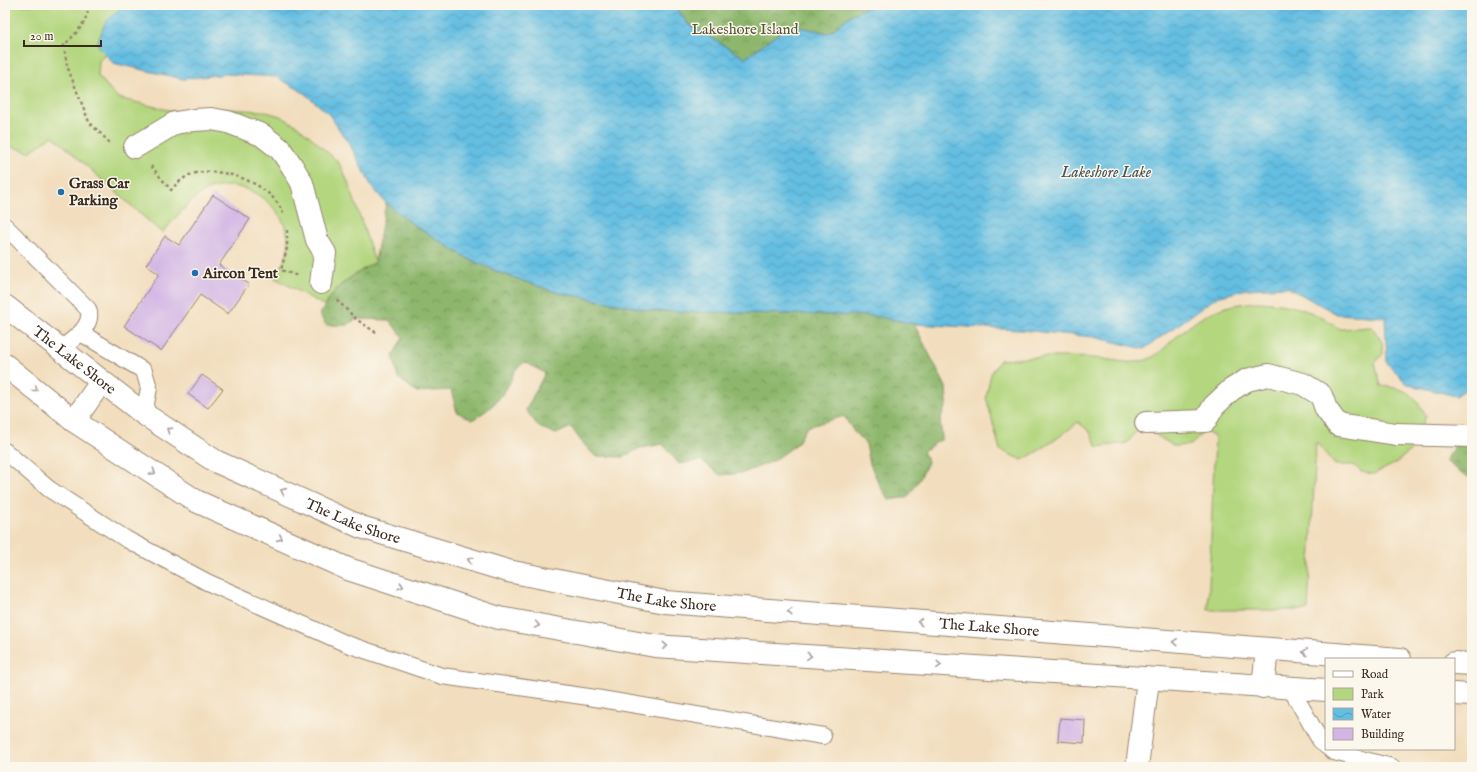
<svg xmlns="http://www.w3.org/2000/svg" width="1477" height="772" font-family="'IM FELL English',serif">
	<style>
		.forest { fill: url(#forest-crowns); stroke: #647046 }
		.green { fill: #b3d67e; stroke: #77804e }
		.water { fill: url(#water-waves); stroke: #507480 }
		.building { fill: #d2b5e5 }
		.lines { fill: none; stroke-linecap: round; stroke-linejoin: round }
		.service-casing { stroke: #96846e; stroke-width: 18 }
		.pedestrian-casing { stroke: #96846e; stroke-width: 24 }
		.minor-casing { stroke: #96846e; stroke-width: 24 }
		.tertiary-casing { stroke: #96846e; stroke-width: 24 }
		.path { stroke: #96846e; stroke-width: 2.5; stroke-dasharray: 3 3; stroke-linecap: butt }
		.service { stroke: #fff; stroke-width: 16 }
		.pedestrian { stroke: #fff; stroke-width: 22 }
		.minor { stroke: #fff; stroke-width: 22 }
		.tertiary { stroke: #fff; stroke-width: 22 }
		.oneway { stroke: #a79f9a }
		.poi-dot { fill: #1f6fb2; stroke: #fbf7ec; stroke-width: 1.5 }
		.labels { text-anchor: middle; stroke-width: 3; stroke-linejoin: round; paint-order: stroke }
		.park-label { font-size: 15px; fill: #595536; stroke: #fbf7ec }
		.poi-label { font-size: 15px; font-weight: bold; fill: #3b2a1e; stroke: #fbf7ec; text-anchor: start }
		.street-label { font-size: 15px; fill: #3b2a1e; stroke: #fbf7ec }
		.water-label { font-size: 16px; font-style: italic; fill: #475659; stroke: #fbf7ec }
	</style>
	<defs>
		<pattern id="forest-crowns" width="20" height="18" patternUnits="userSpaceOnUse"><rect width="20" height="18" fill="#8eb76d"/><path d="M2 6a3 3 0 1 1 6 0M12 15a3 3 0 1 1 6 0" fill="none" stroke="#759559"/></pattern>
		<pattern id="water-waves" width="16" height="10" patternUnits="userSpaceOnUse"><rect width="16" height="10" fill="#64bee2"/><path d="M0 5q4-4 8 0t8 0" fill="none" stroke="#549bb7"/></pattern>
	</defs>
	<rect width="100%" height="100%" fill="#fbf7ec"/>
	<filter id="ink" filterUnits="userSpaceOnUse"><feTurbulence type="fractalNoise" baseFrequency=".025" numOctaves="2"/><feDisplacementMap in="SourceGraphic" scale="8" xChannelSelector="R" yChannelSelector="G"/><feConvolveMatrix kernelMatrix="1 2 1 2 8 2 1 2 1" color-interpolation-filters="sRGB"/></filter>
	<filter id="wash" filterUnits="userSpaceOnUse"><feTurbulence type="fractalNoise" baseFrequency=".012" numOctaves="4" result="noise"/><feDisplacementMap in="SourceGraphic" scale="16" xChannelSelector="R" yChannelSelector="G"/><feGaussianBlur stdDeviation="0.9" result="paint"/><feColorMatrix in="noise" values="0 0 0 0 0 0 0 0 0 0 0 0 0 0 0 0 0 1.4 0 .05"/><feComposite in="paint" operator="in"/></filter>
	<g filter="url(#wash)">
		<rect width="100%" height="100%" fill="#f2debe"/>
		<g class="forest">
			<polygon points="675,5 873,5 852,14 829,33 790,25 745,58 688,24"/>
			<path d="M386,203L414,225L467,258L498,272L555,292L654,311L875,316L914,324L946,387L947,402L940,420L942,439L923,451L928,462L919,480L908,497L889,500L881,488L870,464L866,444L854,432L844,416L807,427L797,444L773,461L743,473L720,475L701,460L679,464L663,444L640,448L623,457L595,456L581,441L571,427L556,434L539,427L526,410L545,373L525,362C509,373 515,376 506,389C496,404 487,411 472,420L457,412L451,390L417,392L398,378L393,356L403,337L389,320L356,319L347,325H326L320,315L331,293L354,275L375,262Z"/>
			<polygon points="1472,435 1472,478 1463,475 1446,461 1459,437"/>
		</g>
		<g class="green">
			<path d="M5,5H128L121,33L99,61L98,76L118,98L181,113L202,116L223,109L263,111L280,116L296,125L311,137L339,163L349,184L375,262C355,274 335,284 325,306L275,278C279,270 286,259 288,250C293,214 253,180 219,187C215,188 210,189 207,190C189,200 176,218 162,233L53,136L29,152L9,146L5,143Z"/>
			<path d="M1256,302C1287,303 1315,310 1340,329L1372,327L1382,342L1383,354L1375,363L1381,386C1406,388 1414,394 1426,416L1411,450L1396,463L1374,474L1361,472L1354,465H1335L1316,442L1308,610H1208L1215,437L1204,431L1191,445L1174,446L1141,426L1127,443L1097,447L1090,432L1078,422C1060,437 1043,449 1022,460L1000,450L986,397L991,374L1000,360C1030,357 1061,356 1091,358C1108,358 1129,366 1146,360C1157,357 1166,346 1175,338C1204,313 1218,306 1256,302Z"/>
		</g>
		<polygon class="water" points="123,5 675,5 688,24 745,58 790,25 829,33 852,14 873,5 1472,5 1472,385 1456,396 1407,384 1387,363 1385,317 1337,314 1287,287 1247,289 1217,297 1144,349 1094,337 1020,330 914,324 875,316 654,311 555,292 498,272 467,258 414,225 386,203 372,187 350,145 328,113 304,93 277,77 226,74 183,79 113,63 97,44 105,23"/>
		<g id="blocks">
			<g class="building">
				<polygon points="213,195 250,219 219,265 249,284 228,314 200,295 161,351 124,326 159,274 146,265 165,236 179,245"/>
				<polygon points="202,375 223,389 208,408 188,394"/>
				<polygon points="1060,718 1085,720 1084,743 1058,741"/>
			</g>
		</g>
	</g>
	<g filter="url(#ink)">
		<use href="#blocks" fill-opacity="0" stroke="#96846e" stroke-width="1"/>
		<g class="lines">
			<g class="service-casing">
				<g id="service">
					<path d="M5,226L88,309C95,326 71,341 59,350"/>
					<polyline points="81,333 144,371 149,388 144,414"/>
					<polyline points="5,451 49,489 126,539 207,582 347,644 442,676 589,697 823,736"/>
					<polyline points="1291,689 1320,740 1326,746"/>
					<polyline points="1330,749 1334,752 1392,767"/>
				</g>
			</g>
			<g class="pedestrian-casing">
				<g id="pedestrian">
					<polyline points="135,147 175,123 194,120 211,119 228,122 262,135 280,149 292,166 302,183 317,240 325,253 321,283"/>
					<polyline points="1146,423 1205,421 1214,406 1231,390 1247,380 1268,375 1303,384 1321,395 1326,409 1338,425 1396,434 1472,436"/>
				</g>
			</g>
			<g class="minor-casing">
				<g id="minor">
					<polyline points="1263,687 1267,649"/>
					<polyline points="1137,767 1148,680"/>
				</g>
			</g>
			<g class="tertiary-casing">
				<g id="tertiary">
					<path id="s1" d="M5,306L144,414L215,461L361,527L508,571L665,602L1400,659"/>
					<polyline points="5,365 74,421 196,501 348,569 499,618 655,646 1326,690"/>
					<polyline points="74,421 101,382"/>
					<polyline points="1454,663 1472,664"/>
					<polyline points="1454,694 1472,695"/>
				</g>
			</g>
			<g class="path">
				<path d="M89,5C87,23 76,34 64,45L67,66L89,122L111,144"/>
				<path d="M151,166L171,190C178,182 186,175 196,173C225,167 273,184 283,214"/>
				<polyline points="287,230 287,248 281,270 298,276"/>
				<polyline points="337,300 356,319 378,334"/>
			</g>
			<use href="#service" class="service"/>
			<use href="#pedestrian" class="pedestrian"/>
			<use href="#minor" class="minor"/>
			<use href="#tertiary" class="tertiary"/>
		</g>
		<defs><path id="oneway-chevron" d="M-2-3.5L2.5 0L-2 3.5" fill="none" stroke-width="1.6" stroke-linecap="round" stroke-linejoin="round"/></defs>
		<g class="oneway">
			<use href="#oneway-chevron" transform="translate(35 389) rotate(39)"/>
			<use href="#oneway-chevron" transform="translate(169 430) rotate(-146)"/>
			<use href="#oneway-chevron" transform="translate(153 472) rotate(33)"/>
			<use href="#oneway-chevron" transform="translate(283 491) rotate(-156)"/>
			<use href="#oneway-chevron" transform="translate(280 538) rotate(24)"/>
			<use href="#oneway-chevron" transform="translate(470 560) rotate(-163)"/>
			<use href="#oneway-chevron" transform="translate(401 586) rotate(18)"/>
			<use href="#oneway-chevron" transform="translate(790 612) rotate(-176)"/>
			<use href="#oneway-chevron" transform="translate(920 622) rotate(-176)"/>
			<use href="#oneway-chevron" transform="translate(537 625) rotate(10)"/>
			<use href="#oneway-chevron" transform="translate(1175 642) rotate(-176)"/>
			<use href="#oneway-chevron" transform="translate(665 646) rotate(4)"/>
			<use href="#oneway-chevron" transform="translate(1305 652) rotate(-176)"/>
			<use href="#oneway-chevron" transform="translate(809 656) rotate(4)"/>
			<use href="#oneway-chevron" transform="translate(939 665) rotate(4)"/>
		</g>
	</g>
	<g class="poi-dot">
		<circle cx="61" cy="192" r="4"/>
		<circle cx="195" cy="273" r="4"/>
	</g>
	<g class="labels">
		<g class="park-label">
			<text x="745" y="34">Lakeshore Island</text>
		</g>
		<g class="poi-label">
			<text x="69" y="188">Grass Car<tspan x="69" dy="17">Parking</tspan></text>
			<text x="203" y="278">Aircon Tent</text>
		</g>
		<g class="street-label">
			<text dy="5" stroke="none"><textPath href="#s1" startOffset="88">The Lake Shore</textPath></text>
			<text dy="5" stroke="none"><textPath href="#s1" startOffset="412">The Lake Shore</textPath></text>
			<text dy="5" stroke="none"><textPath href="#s1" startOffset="736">The Lake Shore</textPath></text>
			<text dy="5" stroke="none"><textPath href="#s1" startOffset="1060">The Lake Shore</textPath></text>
		</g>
		<g class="water-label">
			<text x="1106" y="177">Lakeshore Lake</text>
		</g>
	</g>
	<rect width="1477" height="772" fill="none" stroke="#fbf7ec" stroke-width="20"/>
	<rect x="1325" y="658" width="130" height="92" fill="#fbf7ec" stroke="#aea59a"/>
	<rect x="1333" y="671" width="20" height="6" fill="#ffffff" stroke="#aea59a"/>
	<text x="1361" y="678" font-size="12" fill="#3b2a1e">Road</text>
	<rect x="1333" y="688" width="20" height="12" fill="#b3d67e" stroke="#aea59a"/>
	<text x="1361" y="698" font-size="12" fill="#3b2a1e">Park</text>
	<rect x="1333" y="708" width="20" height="12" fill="url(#water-waves)" stroke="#aea59a"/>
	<text x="1361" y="718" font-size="12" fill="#3b2a1e">Water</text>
	<rect x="1333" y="728" width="20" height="12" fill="#d2b5e5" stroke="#aea59a"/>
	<text x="1361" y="738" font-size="12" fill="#3b2a1e">Building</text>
	<path d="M24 40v6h77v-6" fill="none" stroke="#3b2a1e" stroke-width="2"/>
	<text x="30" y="40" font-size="12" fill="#3b2a1e" stroke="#fbf7ec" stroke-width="3" paint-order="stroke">20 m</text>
</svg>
